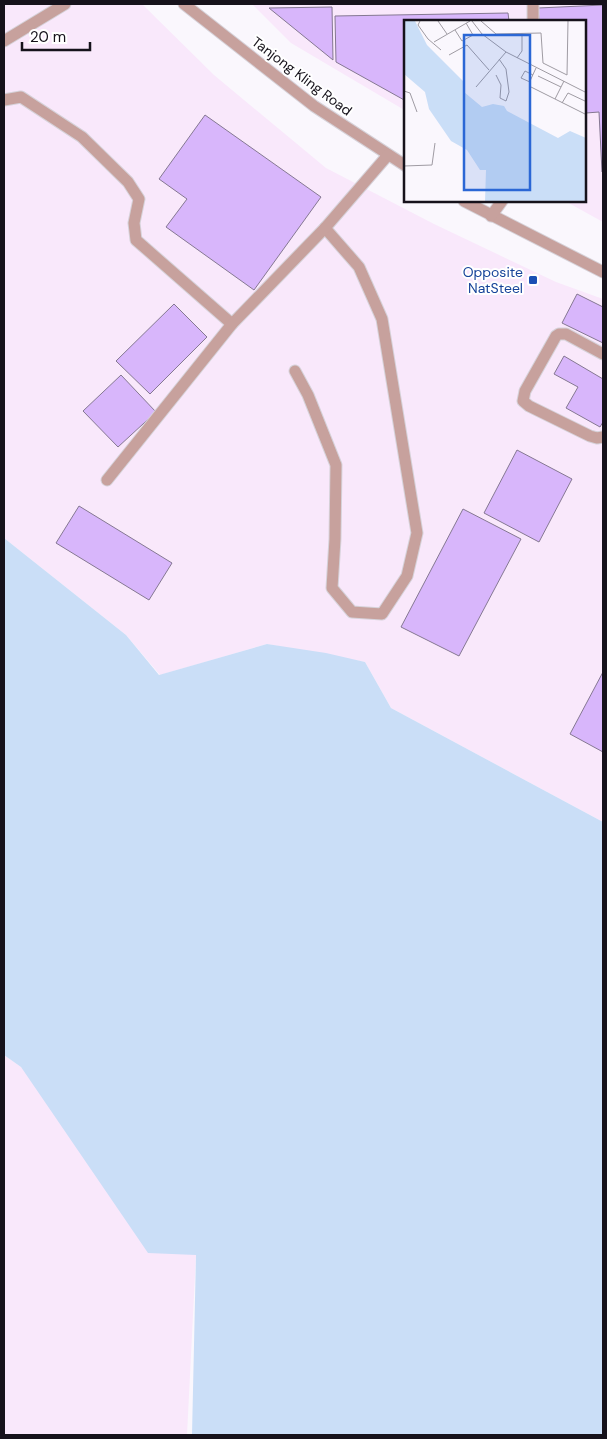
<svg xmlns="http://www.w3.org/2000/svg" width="607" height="1439" font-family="'DM Sans',sans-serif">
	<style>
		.industrial { fill: #f9e8fb }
		.water { fill: #cadef7 }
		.building { fill: #d8b6fb; stroke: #857892 }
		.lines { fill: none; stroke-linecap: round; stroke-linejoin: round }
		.lane-casing { stroke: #d6d2d9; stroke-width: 13 }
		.lane { stroke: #c7a19d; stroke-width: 11 }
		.transit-dot { fill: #1a4fb4; stroke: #fff; stroke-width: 2 }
		.labels { text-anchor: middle; stroke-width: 4; stroke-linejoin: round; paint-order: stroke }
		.street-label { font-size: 14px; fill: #16121b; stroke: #fff }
		.transit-label { font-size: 14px; fill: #164399; stroke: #fff; text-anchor: end }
		.inset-road { fill: none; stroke: #9f9ba3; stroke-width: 1 }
		.view { fill: #2b67d5; fill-opacity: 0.15; stroke: #2b67d5; stroke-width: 2.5 }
		.inset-edge { fill: none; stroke: #16121b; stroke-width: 2.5 }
	</style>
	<rect width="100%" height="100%" fill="#faf7fd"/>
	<g class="industrial">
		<polygon points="4,4 142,4 214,75 326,168 434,224 556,282 603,299 603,822 391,708 365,662 267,644 160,675 126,635 4,538"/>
		<polygon points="252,4 603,4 603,222 565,201 586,201 586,21 406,21 406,111 291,43"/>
		<polygon points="4,1055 21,1067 196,1255 187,1435 4,1435"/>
	</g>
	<polygon class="water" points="4,538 126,635 159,675 267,644 326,653 365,662 391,708 603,822 603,1435 192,1435 196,1255 148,1253 21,1067 4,1055"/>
	<g class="building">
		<polygon points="603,5 603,172 602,172 599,112 586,113 586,21 539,21 538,8"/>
		<polygon points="332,7 333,60 269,8"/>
		<polygon points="508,13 509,21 406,21 406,101 336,62 335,16"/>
		<polygon points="205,115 321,197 254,290 166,227 187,199 159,179"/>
		<polygon points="577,294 603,307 603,343 562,323"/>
		<polygon points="174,304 207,337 150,394 116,361"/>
		<polygon points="564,356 603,379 603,422 600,427 566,408 578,387 554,374"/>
		<polygon points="121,375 156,412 118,447 83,411"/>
		<polygon points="517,450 572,479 539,542 484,513"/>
		<polygon points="79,506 172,563 149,600 56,543"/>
		<polygon points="463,509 521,539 459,656 401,627"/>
		<polygon points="603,672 603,752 570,734"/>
	</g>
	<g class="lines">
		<g class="lane-casing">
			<g id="lane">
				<polyline points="184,4 314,106 406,166"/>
				<polyline points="533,4 533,21"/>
				<polyline points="4,41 65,4"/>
				<polyline points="4,100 21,97 82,137 128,182 139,199 134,223 136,240 232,324"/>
				<polyline points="464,201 603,272"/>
				<polyline points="491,216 502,201"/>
				<polyline points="603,354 566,334 559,334 556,336 525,391 523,401 529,406 590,436 597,438 603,437"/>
				<polyline points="295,371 308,395 336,465 335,539 332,588 352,612 382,614 407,576 417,533 382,319 359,267 325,228"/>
				<polyline points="107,480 232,324 325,228 388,155"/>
			</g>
		</g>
		<use href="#lane" class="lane"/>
	</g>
	<rect class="transit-dot" x="528" y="275" width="10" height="10" rx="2.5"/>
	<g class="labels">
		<g class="street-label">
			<text transform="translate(302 76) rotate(37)" y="5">Tanjong Kling Road</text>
		</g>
		<g class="transit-label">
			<text x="523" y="277">Opposite<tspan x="523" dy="16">NatSteel</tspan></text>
		</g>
	</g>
	<g transform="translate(404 20)">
		<rect width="182" height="182" fill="#faf7fd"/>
		<path d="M0,1H11L23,25L59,61L60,72L78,87L89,84L100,86L103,91L154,118L166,111L182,118V182H81L82,150H76L63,130L47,121L25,89L21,72L0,54Z" fill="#cadef7"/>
		<path class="inset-road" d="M16,1L14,5L24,19L37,30M34,1L43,14M68,1L78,14L102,32L183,73M77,1L92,14L137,13L139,43L163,55L164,1M51,10L58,21L69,15L62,3M30,22L66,1M45,35L63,25L85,50M113,38L118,31V13M92,55L97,65L96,78L102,81L105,72L102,49L95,39M129,55L121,51L117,58L126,62V61L132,48M134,56L157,67M72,67L102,32M127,67L183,95M0,71L6,73L13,92M151,79L160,61M158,83L164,73L183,82M0,146L28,145L31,123"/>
		<path class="view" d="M60,15H126V170H60Z"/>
		<rect width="182" height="182" class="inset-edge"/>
	</g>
	<rect width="607" height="1439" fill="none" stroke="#16121b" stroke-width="10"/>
	<path d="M22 42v8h68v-8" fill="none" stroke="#16121b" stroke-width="2.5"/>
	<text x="30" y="42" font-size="15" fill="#16121b" stroke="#ffffff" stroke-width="4" paint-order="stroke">20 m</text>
</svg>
